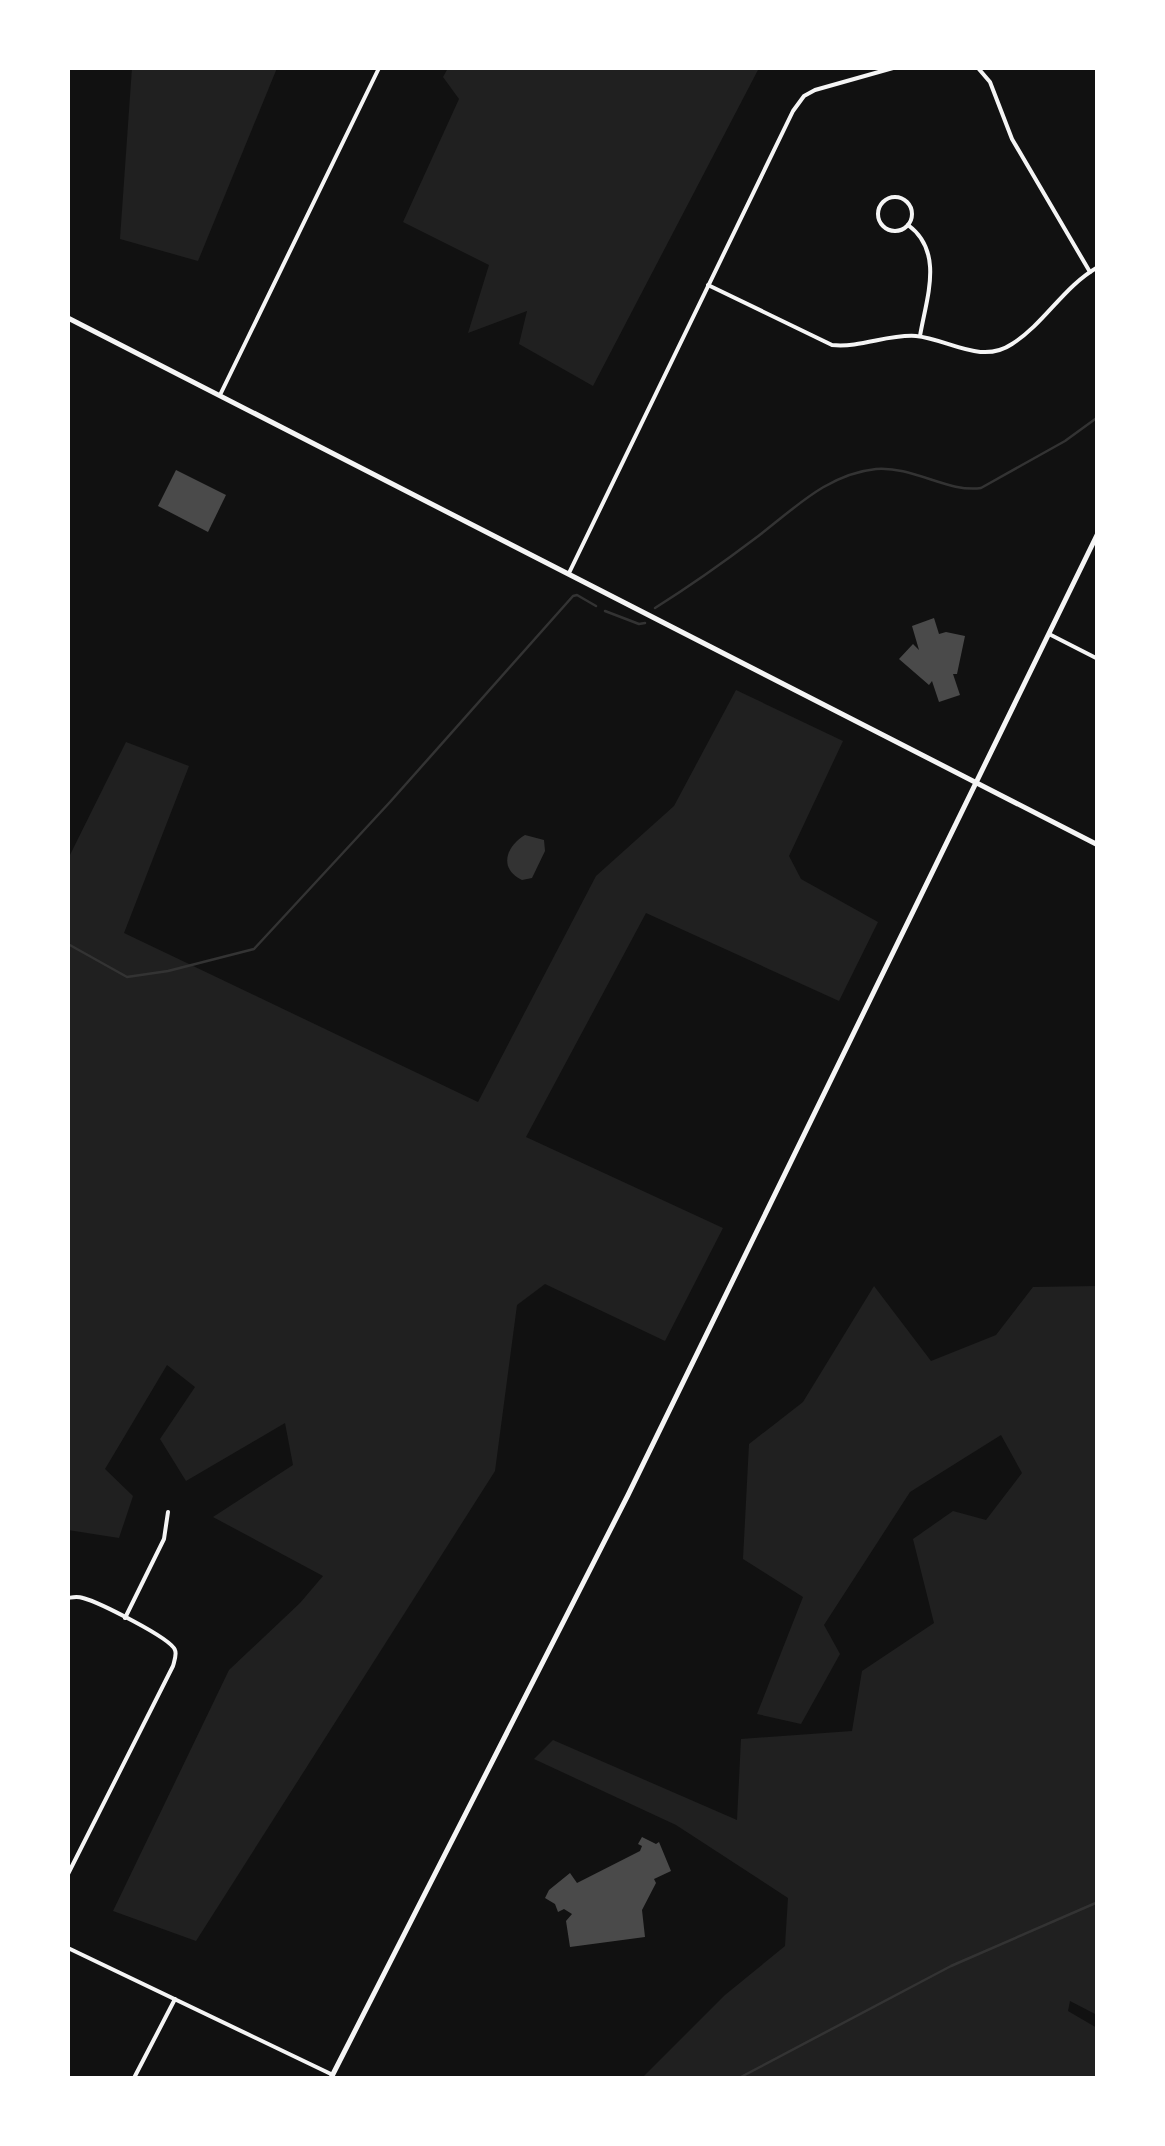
<svg xmlns="http://www.w3.org/2000/svg" width="1165" height="2146" font-family="Manrope,sans-serif">
	<style>
		.green { fill: #202020 }
		.water { fill: #333 }
		.lines { fill: none; stroke-linecap: round; stroke-linejoin: round }
		.stream { stroke: #333; stroke-width: 2.5 }
		.building { fill: #4a4a4a }
		.minor { stroke: #f5f5f5; stroke-width: 4 }
		.tertiary { stroke: #f5f5f5; stroke-width: 5 }
	</style>
	<rect width="100%" height="100%" fill="#111"/>
	<g class="green">
		<polygon points="132,68 277,68 198,261 120,239"/>
		<polygon points="448,68 759,68 593,386 519,344 527,311 468,333 489,265 403,222 459,99 443,77"/>
		<polygon points="736,690 843,741 789,856 801,879 878,922 839,1001 646,913 526,1137 723,1228 665,1341 545,1284 517,1305 495,1471 196,1941 113,1911 229,1670 300,1603 323,1576 213,1517 293,1465 285,1423 186,1481 160,1439 195,1387 167,1365 105,1469 133,1496 119,1538 68,1530 68,859 126,742 189,766 124,933 478,1102 596,876 674,806"/>
		<polygon points="874,1286 931,1361 996,1335 1033,1287 1097,1286 1097,2015 1070,2001 1068,2011 1097,2028 1097,2078 642,2078 725,1995 785,1946 788,1898 676,1825 534,1759 553,1740 737,1820 741,1739 852,1731 862,1671 934,1623 913,1539 953,1511 986,1520 1022,1473 1001,1435 910,1492 824,1625 840,1654 801,1724 757,1714 803,1597 743,1559 749,1444 803,1402"/>
	</g>
	<path class="water" d="M525,835L544,840L545,851L532,878L522,880C499,869 505,847 525,835Z"/>
	<g class="lines">
		<g class="stream">
			<path d="M655,608C690,586 724,562 757,537C794,509 827,474 876,469C913,466 948,493 981,488L1065,441L1098,417"/>
			<polyline points="605,611 639,624 645,623"/>
			<polyline points="68,944 127,977 168,971 254,949 390,802 573,596 577,595 596,606"/>
			<polyline points="739,2078 951,1966 1098,1902"/>
		</g>
	</g>
	<g class="building">
		<polygon points="176,470 226,495 208,532 158,506"/>
		<polygon points="934,618 939,634 946,632 965,636 957,674 953,674 960,695 939,702 932,681 929,685 899,659 913,644 919,650 912,626"/>
		<polygon points="642,1837 656,1844 659,1842 671,1871 654,1879 656,1883 642,1910 645,1937 570,1947 566,1921 572,1914 564,1909 558,1912 555,1904 545,1898 549,1890 570,1873 577,1883 640,1851 642,1846 638,1844"/>
	</g>
	<g class="lines">
		<g class="minor">
			<polyline points="978,68 990,82 1012,139 1090,272"/>
			<circle cx="895" cy="214" r="17"/>
			<path d="M908,225C945,252 926,299 920,336"/>
			<path d="M708,285L832,345C861,348 888,334 916,336C948,339 981,365 1012,344C1045,323 1063,287 1098,267"/>
			<polyline points="220,395 379,68"/>
			<polyline points="569,573 793,111 804,96 815,90 893,68"/>
			<polyline points="1049,634 1098,659"/>
			<path d="M68,1598C74,1597 77,1596 83,1598C98,1602 171,1638 175,1650C177,1655 174,1662 173,1666L68,1874"/>
			<polyline points="125,1618 164,1539 168,1512"/>
			<polyline points="68,1948 333,2075"/>
			<polyline points="134,2078 175,1999"/>
		</g>
		<g class="tertiary">
			<polyline points="68,318 1098,845"/>
			<polyline points="331,2078 628,1495 1098,533"/>
		</g>
	</g>
	<rect width="1165" height="2146" fill="none" stroke="#ffffff" stroke-width="140"/>
</svg>
